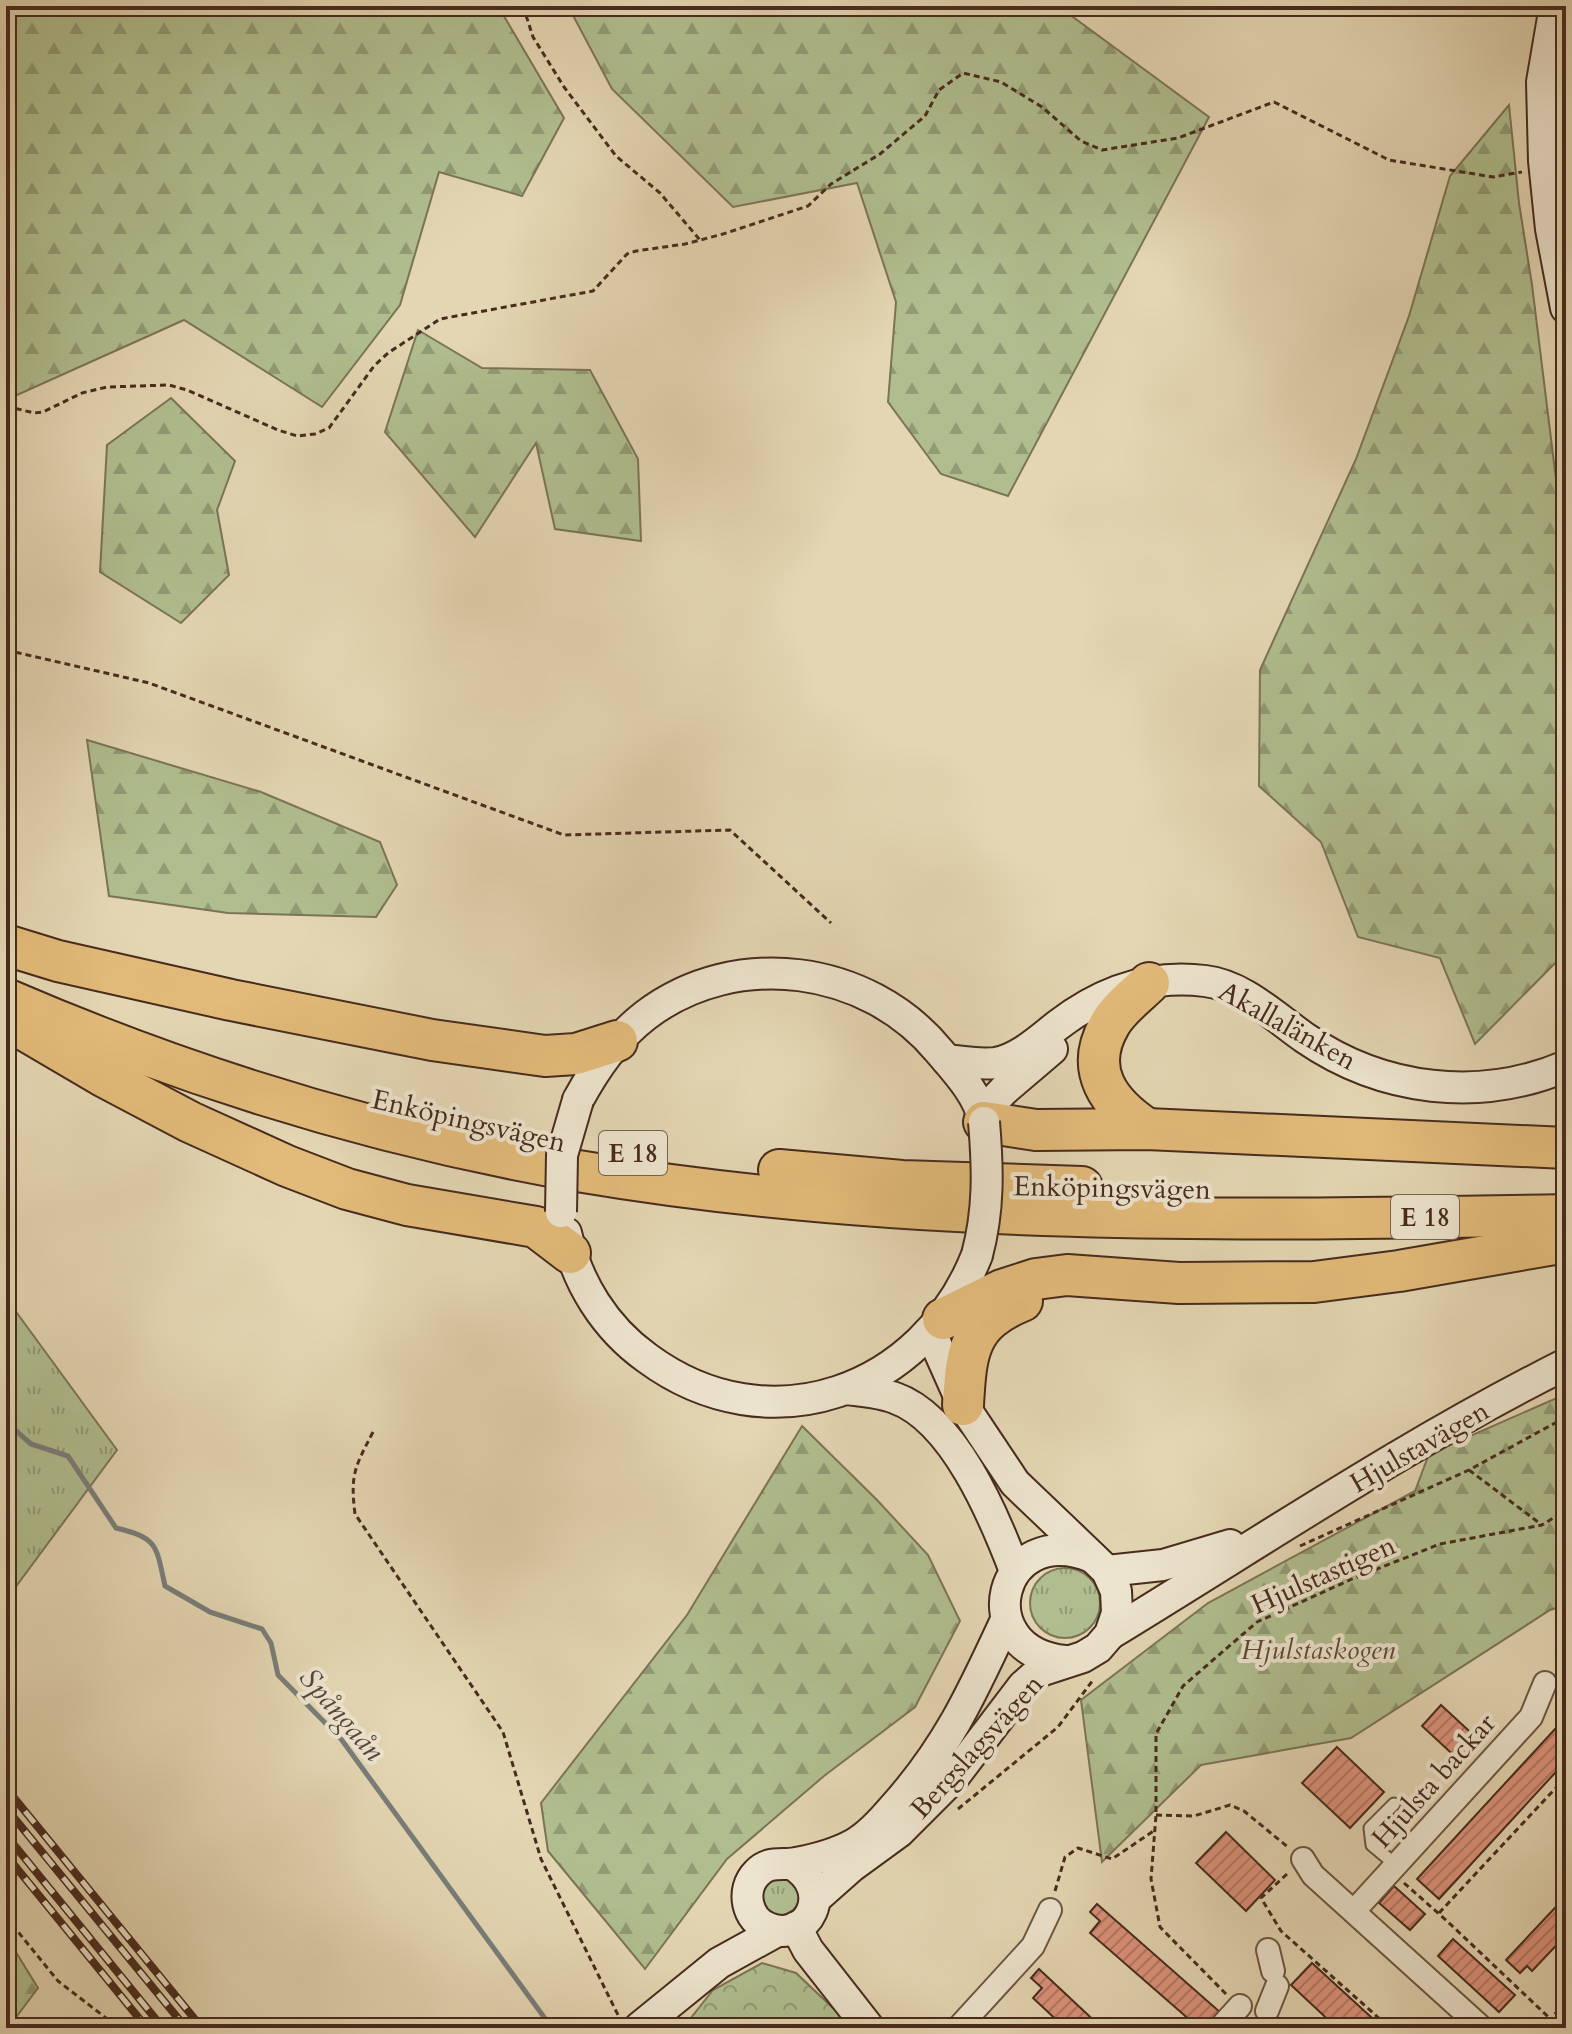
<svg xmlns="http://www.w3.org/2000/svg" width="1572" height="2034" font-family="Cardo,serif">
	<style>
		.grass { fill: url(#grass-tufts); stroke: #7c7456; stroke-width: 2 }
		.forest { fill: url(#forest-firs); stroke: #7c7456; stroke-width: 2 }
		.park { fill: url(#park-crowns); stroke: #7c7456; stroke-width: 2 }
		.lines { fill: none; stroke-linecap: round; stroke-linejoin: round }
		.stream { stroke: #797e7a; stroke-width: 5 }
		.building { fill: url(#building-hatch); stroke: #472b1d; stroke-width: 2 }
		.lane-casing { stroke: #6e5642; stroke-width: 15 }
		.street-casing { stroke: #6e5642; stroke-width: 26 }
		.secondary-casing { stroke: #472b1d; stroke-width: 34 }
		.highway-casing { stroke: #472b1d; stroke-width: 44 }
		.path { stroke: #472b1d; stroke-width: 3; stroke-dasharray: 6 4; stroke-linecap: butt }
		.lane { stroke: #ede4ce; stroke-width: 11 }
		.street { stroke: #ede4ce; stroke-width: 22 }
		.secondary { stroke: #ede4ce; stroke-width: 30 }
		.highway { stroke: #e2bb7a; stroke-width: 40 }
		.rail-casing { stroke: #472b1d; stroke-width: 8 }
		.rail { stroke: #ede4ce; stroke-width: 5; stroke-dasharray: 15; stroke-linecap: butt }
		.secondary-bridge-casing { stroke: #472b1d; stroke-width: 34; stroke-linecap: butt }
		.secondary-bridge { stroke: #ede4ce; stroke-width: 30 }
		.labels { text-anchor: middle; stroke-width: 8; stroke-linejoin: round; paint-order: stroke }
		.shield { fill: #ede4ce; stroke: #796252; stroke-width: 2 }
		.shield-label { font-size: 26px; font-weight: bold; fill: #472b1d }
		.street-label { font-size: 28px; fill: #472b1d; stroke: #ede4ce }
		.park-label { font-size: 28px; font-style: italic; fill: #5c4834; stroke: #ede4ce }
		.water-label { font-size: 30px; font-style: italic; fill: #58473c; stroke: #ede4ce }
	</style>
	<defs>
		<pattern id="grass-tufts" width="24" height="20" patternUnits="userSpaceOnUse" patternTransform="scale(2)"><rect width="24" height="20" fill="#b0be8f"/><path d="M3 7l-1-3M5 7V3M7 7l1-3M15 17l-1-3M17 17v-4M19 17l1-3" fill="none" stroke="#919b74"/></pattern>
		<pattern id="forest-firs" width="22" height="20" patternUnits="userSpaceOnUse" patternTransform="scale(2)"><rect width="22" height="20" fill="#b0be8f"/><path d="M5 1l3.5 6h-7zM16 11l3.5 6h-7z" fill="#919b74"/></pattern>
		<pattern id="park-crowns" width="20" height="18" patternUnits="userSpaceOnUse" patternTransform="scale(2)"><rect width="20" height="18" fill="#b0be8f"/><path d="M2 6a3 3 0 1 1 6 0M12 15a3 3 0 1 1 6 0" fill="none" stroke="#919b74"/></pattern>
		<pattern id="building-hatch" width="6" height="6" patternUnits="userSpaceOnUse" patternTransform="scale(2)"><rect width="6" height="6" fill="#dd937c"/><path d="M-1 1l2-2M0 6l6-6M5 7l2-2" fill="none" stroke="#b57865"/></pattern>
	</defs>
	<rect width="100%" height="100%" fill="#e4d6b3"/>
	<filter id="stains"><feTurbulence type="fractalNoise" baseFrequency=".0025" numOctaves="4"/><feColorMatrix values="0 0 0 0 .2 0 0 0 0 .09 0 0 0 0 .02 0 0 0 .5 -.17"/></filter>
	<radialGradient id="worn" r=".72"><stop offset=".6" stop-color="#630" stop-opacity="0"/><stop offset="1" stop-color="#630" stop-opacity=".3"/></radialGradient>
	<g class="grass">
		<polygon points="6,1298 117,1450 6,1600"/>
		<circle cx="1065" cy="1603" r="35"/>
		<circle cx="780" cy="1896" r="19"/>
	</g>
	<g class="forest">
		<polygon points="6,6 498,6 564,118 522,196 439,172 400,305 322,407 184,320 6,400"/>
		<polygon points="568,6 1058,6 1209,117 1008,496 941,474 888,402 896,302 857,183 733,207 612,89"/>
		<polygon points="1509,105 1519,203 1532,285 1566,560 1566,952 1475,1044 1440,958 1358,937 1321,842 1259,786 1260,670 1356,459 1409,316 1450,176"/>
		<polygon points="418,330 482,368 590,370 638,459 641,541 555,529 536,443 475,537 385,432"/>
		<polygon points="171,398 235,461 217,510 229,575 181,623 100,572 107,445"/>
		<polygon points="87,740 261,792 380,842 397,885 376,917 228,913 109,896"/>
		<polygon points="1566,1394 1566,1605 1550,1610 1351,1738 1201,1765 1102,1862 1081,1700 1208,1603 1415,1491 1429,1454"/>
		<polygon points="802,1426 877,1500 928,1555 960,1621 915,1707 824,1776 727,1859 645,1969 548,1851 541,1803 687,1615"/>
		<polygon points="6,1936 38,1988 8,2028 6,2028"/>
	</g>
	<polygon class="park" points="762,1963 796,1973 854,2028 683,2028 713,1990"/>
	<g class="lines">
		<path class="stream" d="M6,1422L31,1444L68,1456L116,1528C158,1538 156,1545 165,1586L210,1612L262,1629L271,1643L278,1675L341,1739L552,2028"/>
	</g>
	<g class="building">
		<polygon points="1441,1705 1480,1741 1461,1762 1422,1726"/>
		<polygon points="1566,1717 1566,1761 1439,1899 1417,1879"/>
		<polygon points="1337,1747 1384,1792 1350,1828 1302,1783"/>
		<polygon points="1393,1808 1409,1823 1401,1832 1385,1818"/>
		<polygon points="1226,1832 1275,1880 1246,1911 1196,1863"/>
		<polygon points="1394,1886 1425,1914 1410,1930 1379,1903"/>
		<polygon points="1566,1896 1566,1935 1532,1971 1527,1966 1520,1973 1506,1960"/>
		<polygon points="1097,1904 1221,2013 1207,2028 1199,2028 1090,1933 1100,1921 1090,1912"/>
		<polygon points="1453,1939 1515,1995 1499,2012 1438,1956"/>
		<polygon points="1312,1963 1383,2028 1337,2028 1291,1985"/>
		<polygon points="1039,1969 1102,2028 1065,2028 1033,1998 1042,1988 1031,1978"/>
		<polygon points="1566,2003 1566,2024 1555,2013"/>
	</g>
	<g class="lines">
		<g class="lane-casing">
			<polyline id="lane" points="1394,1804 1370,1828 1372,1845 1396,1865"/>
		</g>
		<g class="street-casing">
			<g id="street">
				<polyline points="1303,1859 1313,1875 1482,2028"/>
				<polyline points="1354,1911 1531,1717 1545,1683"/>
				<polyline points="1268,1950 1273,1971"/>
				<polyline points="1267,2011 1277,1986"/>
				<polyline points="958,2028 1033,1946 1050,1910"/>
				<polyline points="1220,2028 1240,2006"/>
			</g>
		</g>
		<g class="secondary-casing">
			<g id="secondary">
				<polyline points="1555,6 1542,82 1544,161 1551,229 1566,308"/>
				<path d="M947,1060C963,1062 980,1065 996,1063C1020,1058 1039,1040 1058,1025C1101,992 1150,974 1205,981C1242,985 1275,1017 1305,1038C1382,1091 1480,1103 1566,1066"/>
				<path d="M578,1100C596,1067 616,1038 646,1015C736,947 868,965 939,1051C956,1071 979,1095 984,1122"/>
				<polyline points="983,1112 1004,1090 1052,1049"/>
				<path d="M566,1233C577,1283 605,1328 647,1358C769,1448 923,1392 977,1255"/>
				<path d="M846,1389C862,1391 880,1392 895,1398C954,1419 994,1516 1015,1571"/>
				<polyline points="1107,1571 1163,1565 1230,1545"/>
				<path d="M1110,1634C1261,1542 1408,1443 1566,1364"/>
				<path d="M1065,1661C967,1651 998,1519 1092,1557"/>
				<path d="M792,1864C836,1890 808,1944 768,1928C747,1920 740,1890 757,1873C769,1860 782,1866 796,1863C817,1859 836,1854 854,1844C869,1836 883,1820 894,1807C948,1747 973,1691 1006,1620"/>
				<polyline points="816,1898 851,1867 899,1832 953,1778 1023,1686 1040,1671 1083,1657 1098,1648 1110,1634 1117,1613 1116,1591 1107,1571 1015,1483 963,1405 931,1333"/>
				<polyline points="796,1927 808,1950 869,2028"/>
				<polyline points="639,2028 719,1963 777,1931"/>
			</g>
		</g>
		<g class="highway-casing">
			<g id="highway">
				<polyline points="6,945 58,961 231,1000 432,1040 545,1056 576,1054 617,1041"/>
				<path d="M6,999C189,1078 382,1137 578,1171C903,1226 1237,1221 1566,1215"/>
				<polyline points="23,1029 103,1076 190,1122 287,1166 347,1189 407,1205 536,1227 570,1253"/>
				<polyline points="984,1122 1036,1130 1147,1129 1566,1148"/>
				<path d="M1147,1129C1109,1104 1083,1070 1110,1024C1118,1009 1137,995 1149,983"/>
				<polyline points="779,1170 902,1181 1082,1187"/>
				<polyline points="943,1319 1002,1290 1036,1279 1067,1275 1179,1283 1314,1282 1399,1271 1566,1242"/>
				<path d="M963,1405C966,1352 968,1323 1022,1301"/>
			</g>
		</g>
		<g class="path">
			<polyline points="523,6 533,37 564,87 616,156 660,193 700,240"/>
			<polyline points="6,406 34,413 43,412 82,393 107,387 169,385 187,390 278,430 297,436 315,434 329,428 374,366 388,353 440,319 593,291 627,254 636,251 685,244 723,234 808,206 831,184 880,154 925,116 939,90 963,73 1001,82 1042,107 1081,141 1102,150 1178,138 1274,102 1389,160 1493,177 1522,172"/>
			<polyline points="6,650 149,683 564,835 730,830 831,923"/>
			<path d="M373,1432C355,1467 350,1474 355,1514L503,1732L541,1859L619,2017"/>
			<polyline points="1469,1470 1542,1525"/>
			<polyline points="1300,1546 1469,1470 1566,1417"/>
			<polyline points="958,1809 1058,1727 1093,1680"/>
			<polyline points="1156,1815 1194,1816 1230,1805 1244,1811 1289,1848"/>
			<polyline points="1287,1874 1261,1898 1281,1931 1390,2028"/>
			<polyline points="1404,1883 1447,1921 1560,2028"/>
			<polyline points="1055,1891 1065,1857 1078,1848 1112,1859 1155,1830"/>
			<polyline points="1439,1913 1566,1777"/>
			<polyline points="6,1917 58,1981 119,2028"/>
			<polyline points="1226,1994 1160,1927 1151,1879 1156,1815 1156,1734 1183,1686 1257,1622 1352,1579 1440,1544 1542,1525 1566,1510"/>
		</g>
		<use href="#lane" class="lane"/>
		<use href="#street" class="street"/>
		<use href="#secondary" class="secondary"/>
		<use href="#highway" class="highway"/>
		<g class="rail-casing">
			<g id="rail">
				<polyline points="6,1788 202,2028"/>
				<polyline points="6,1808 186,2028"/>
				<polyline points="6,1835 163,2028"/>
				<polyline points="6,1855 147,2028"/>
			</g>
		</g>
		<use href="#rail" class="rail"/>
		<g class="secondary-bridge-casing">
			<g id="secondary-bridge">
				<polyline points="561,1212 562,1155 578,1100"/>
				<path d="M977,1255C989,1210 988,1169 984,1122"/>
			</g>
		</g>
		<use href="#secondary-bridge" class="secondary-bridge"/>
	</g>
	<g class="labels">
		<g class="shield">
			<rect x="599" y="1131" width="68" height="44" rx="6"/>
			<rect x="1391" y="1195" width="68" height="44" rx="6"/>
		</g>
		<g class="shield-label">
			<text x="633" y="1162">E 18</text>
			<text x="1425" y="1226">E 18</text>
		</g>
		<g class="street-label">
			<text transform="translate(1288 1025) rotate(29)" y="10">Akallalänken</text>
			<text transform="translate(469 1120) rotate(13)" y="10">Enköpingsvägen</text>
			<text transform="translate(1112 1187) rotate(1)" y="10">Enköpingsvägen</text>
			<text transform="translate(1419 1446) rotate(-30)" y="10">Hjulstavägen</text>
			<text transform="translate(1323 1574) rotate(-24)" y="10">Hjulstastigen</text>
			<text transform="translate(976 1746) rotate(-48)" y="10">Bergslagsvägen</text>
			<text transform="translate(1433 1780) rotate(-48)" y="10">Hjulsta backar</text>
		</g>
		<g class="park-label">
			<text x="1318" y="1659">Hjulstaskogen</text>
		</g>
		<g class="water-label">
			<text transform="translate(342 1714) rotate(49)" y="10">Spångaån</text>
		</g>
	</g>
	<rect width="1572" height="2034" fill="none" stroke="#e4d6b3" stroke-width="32"/>
	<rect x="8" y="8" width="1556" height="2018" fill="none" stroke="#472b1d" stroke-width="4"/>
	<rect x="16" y="16" width="1540" height="2002" fill="none" stroke="#472b1d" stroke-width="2"/>
	<rect width="100%" height="100%" filter="url(#stains)"/>
	<rect width="100%" height="100%" fill="url(#worn)"/>
</svg>
